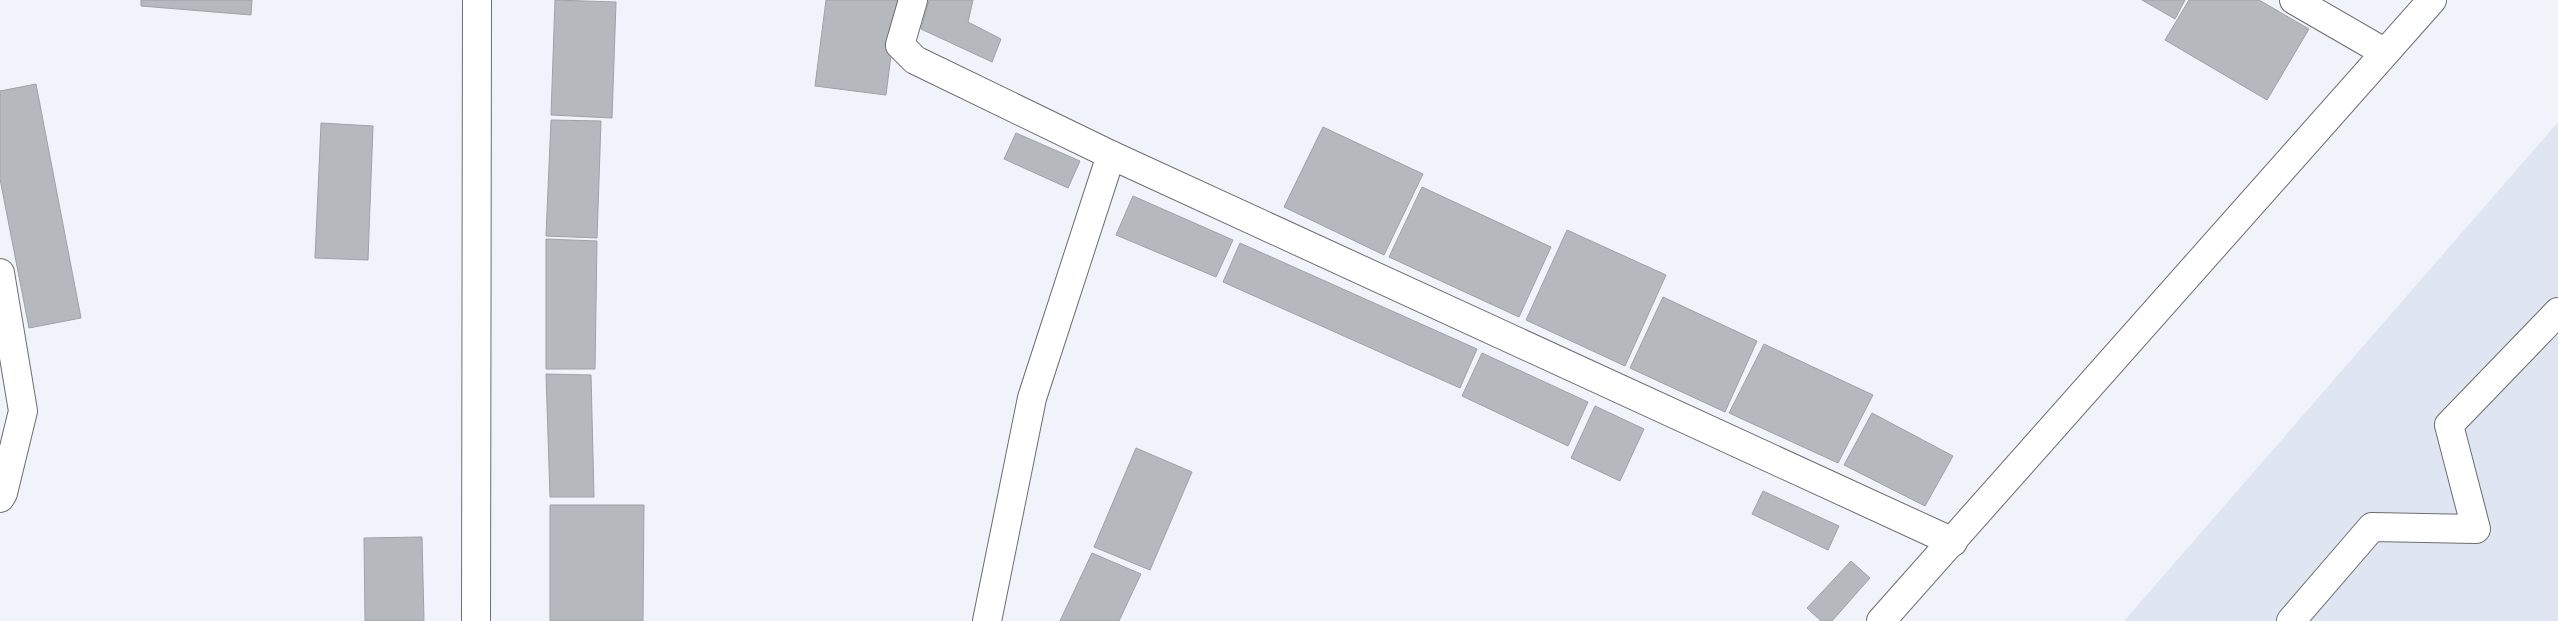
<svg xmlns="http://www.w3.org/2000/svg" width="2558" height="621" font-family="Merriweather,serif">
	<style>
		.built { fill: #dfe6f2 }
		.building { fill: #b5b9be; stroke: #9ea2a7 }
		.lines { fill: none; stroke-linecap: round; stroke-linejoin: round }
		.minor-casing { stroke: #6a6d72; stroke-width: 30 }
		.major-casing { stroke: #6a6d72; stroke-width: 30 }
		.minor { stroke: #fff; stroke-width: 28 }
		.major { stroke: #fff; stroke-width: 28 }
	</style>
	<rect width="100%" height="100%" fill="#f0f4fa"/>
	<polygon class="built" points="2558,122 2558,621 2124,621"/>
	<g class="building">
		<polygon points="141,0 252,0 251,15 141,6"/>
		<polygon points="555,0 616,2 612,118 551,115"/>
		<polygon points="826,0 898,0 886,95 815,86"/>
		<polygon points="929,0 973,0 968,22 1001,39 992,62 921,29"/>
		<polygon points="2142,0 2185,0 2175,19"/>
		<polygon points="2189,0 2259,0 2309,29 2267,100 2165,40"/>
		<polygon points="36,84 81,318 29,328 0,179 0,91"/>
		<polygon points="551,120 601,121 597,238 546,236"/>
		<polygon points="321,123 373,126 368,260 315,258"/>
		<polygon points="1323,127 1423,174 1384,255 1284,207"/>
		<polygon points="1016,133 1080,161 1068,188 1004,159"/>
		<polygon points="1422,187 1551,247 1519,317 1389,257"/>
		<polygon points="1133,196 1233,240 1216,277 1116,235"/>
		<polygon points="1567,230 1666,275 1625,366 1526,320"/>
		<polygon points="546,239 597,241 595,369 546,369"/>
		<polygon points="1240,243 1477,349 1460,388 1223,282"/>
		<polygon points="1663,297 1757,341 1725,412 1630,368"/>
		<polygon points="1764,344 1873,395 1838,463 1729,413"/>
		<polygon points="1482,353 1588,402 1568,446 1462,396"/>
		<polygon points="546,374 591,375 594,497 550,497"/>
		<polygon points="1595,406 1644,429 1620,481 1571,458"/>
		<polygon points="1872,413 1953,456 1925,506 1844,465"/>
		<polygon points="1136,448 1192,472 1150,570 1094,547"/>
		<polygon points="1763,491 1839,526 1828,550 1752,514"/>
		<polygon points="550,505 644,505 643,621 550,621"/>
		<polygon points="422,537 424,621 365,621 364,538"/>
		<polygon points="1092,553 1141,574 1119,621 1060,621"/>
		<polygon points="1851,561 1870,578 1832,621 1821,621 1807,608"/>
	</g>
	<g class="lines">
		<g class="minor-casing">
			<g id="minor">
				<polyline points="913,0 900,45 915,60 1111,155 1953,542"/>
				<polyline points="2294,0 2384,52"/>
				<polyline points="0,273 23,411 3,493 0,498"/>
				<polyline points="987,621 1032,398 1111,155"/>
				<polyline points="1881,621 2432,0"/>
				<polyline points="2291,621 2372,527 2476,529 2449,425 2558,312"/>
			</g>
		</g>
		<g class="major-casing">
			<polyline id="major" points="476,621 477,0"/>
		</g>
		<use href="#minor" class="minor"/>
		<use href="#major" class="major"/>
	</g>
</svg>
